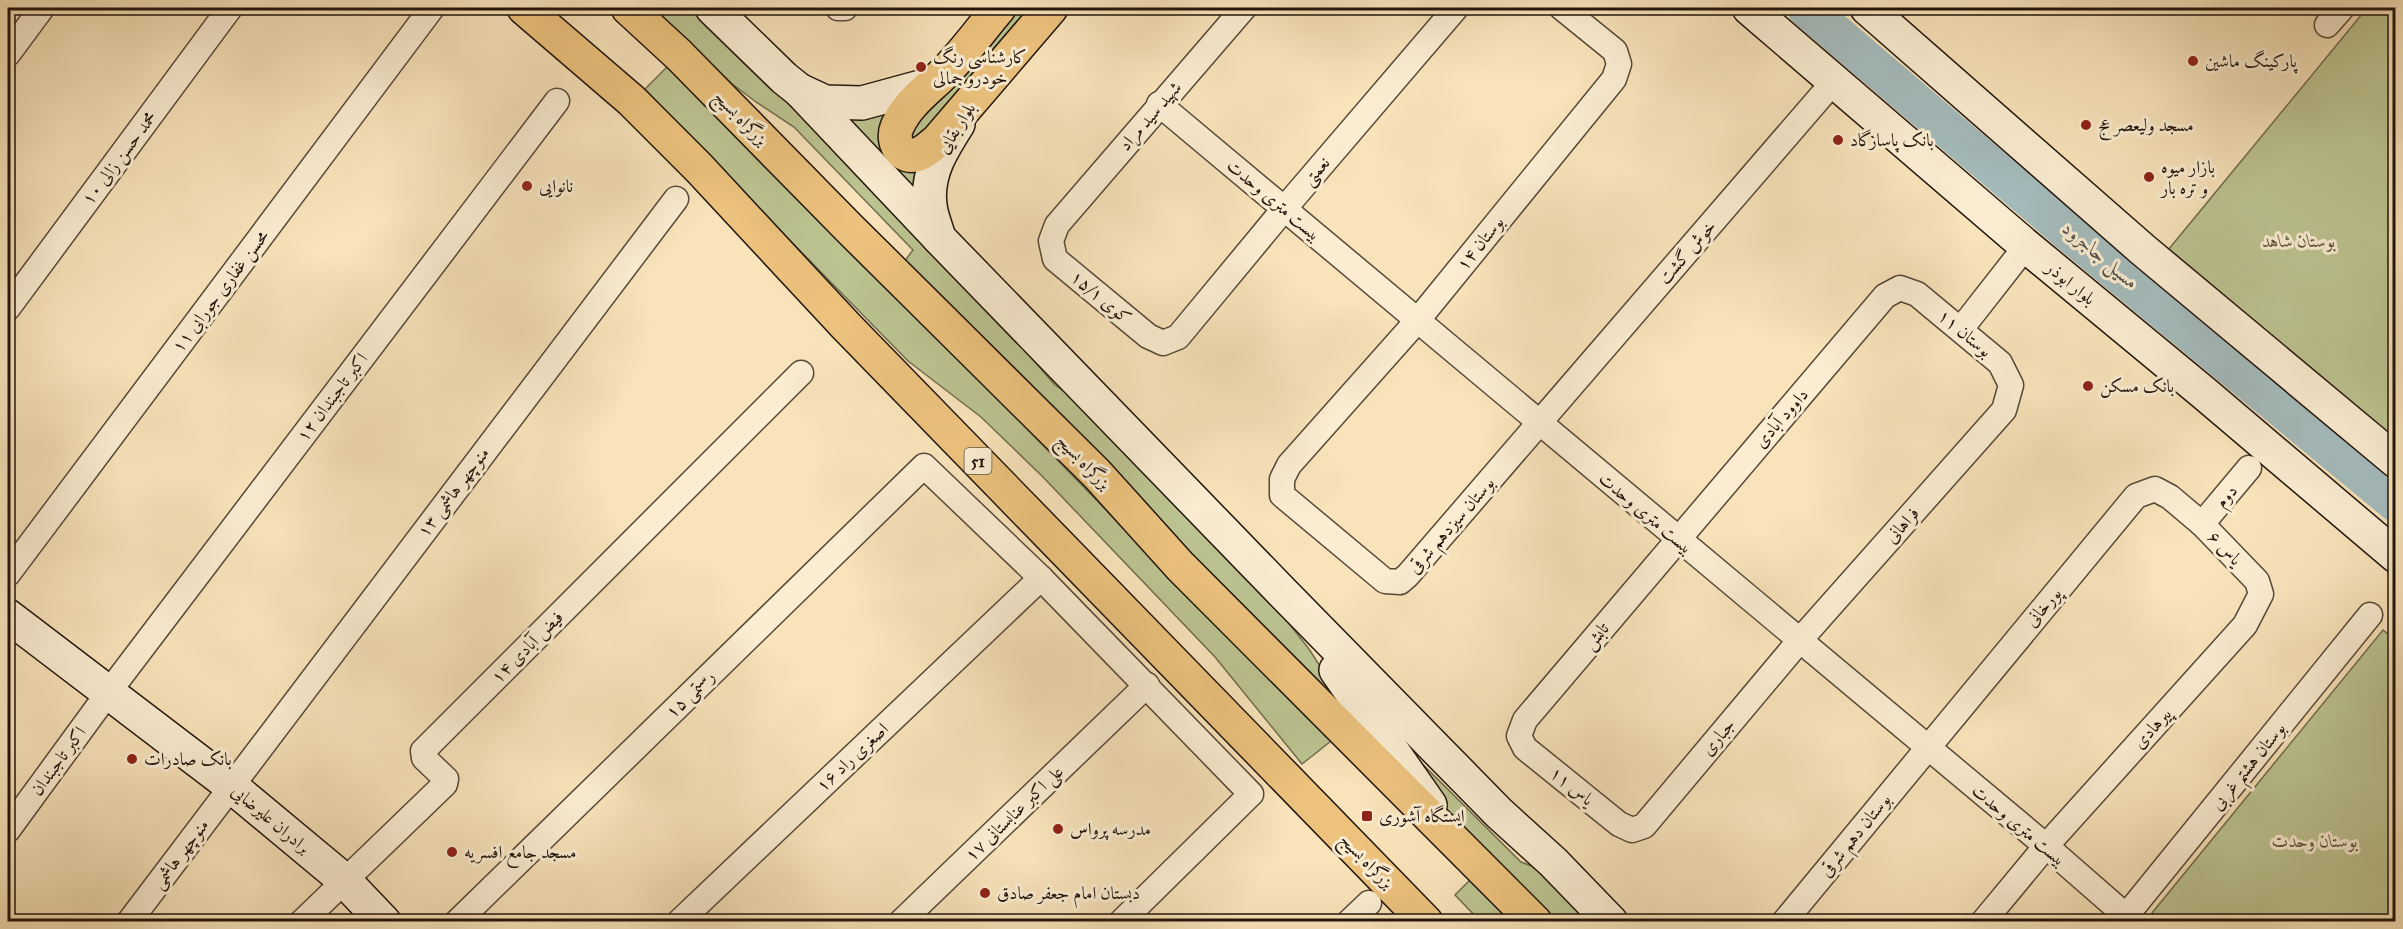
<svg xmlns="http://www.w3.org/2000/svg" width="2403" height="929" font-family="'IM FELL Great Primer',Amiri,serif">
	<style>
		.green { fill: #bcc491; stroke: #6e6c4e; stroke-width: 1.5 }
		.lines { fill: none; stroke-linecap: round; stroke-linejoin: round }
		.river { stroke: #a4bbbc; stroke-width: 38 }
		.minor-casing { stroke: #574838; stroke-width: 27 }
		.secondary-casing { stroke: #21140c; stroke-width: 36 }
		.primary-casing { stroke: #21140c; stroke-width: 36 }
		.trunk-casing { stroke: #21140c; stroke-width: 36 }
		.minor { stroke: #faedd2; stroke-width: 24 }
		.secondary { stroke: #faedd2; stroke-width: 33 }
		.primary { stroke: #ecc27d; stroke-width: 33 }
		.trunk { stroke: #ecc27d; stroke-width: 33 }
		.poi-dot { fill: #8f2418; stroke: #faedd2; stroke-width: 2 }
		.labels { text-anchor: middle; stroke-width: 6; stroke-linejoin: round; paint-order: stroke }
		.shield { fill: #faedd2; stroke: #625547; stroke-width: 1.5 }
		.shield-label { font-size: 16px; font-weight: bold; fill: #21140c }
		.poi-label { font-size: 18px; fill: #21140c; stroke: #faedd2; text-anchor: start }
		.street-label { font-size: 18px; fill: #21140c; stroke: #faedd2 }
		.park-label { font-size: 18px; font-style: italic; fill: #57523b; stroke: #faedd2 }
		.water-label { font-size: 20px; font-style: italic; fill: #4f4e4a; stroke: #faedd2 }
	</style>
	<rect width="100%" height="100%" fill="#f8e3ba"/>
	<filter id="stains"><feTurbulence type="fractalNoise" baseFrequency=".00333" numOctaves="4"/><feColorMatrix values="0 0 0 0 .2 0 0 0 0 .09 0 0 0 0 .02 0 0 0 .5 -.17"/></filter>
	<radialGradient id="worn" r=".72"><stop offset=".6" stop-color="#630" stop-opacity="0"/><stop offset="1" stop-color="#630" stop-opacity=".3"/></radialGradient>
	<g class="green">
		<polygon points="652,8 699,8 951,266 1055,385 1102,418 1254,579 1309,649 1359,727 904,262 913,250 794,127 756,102 731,83"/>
		<polygon points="1016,8 1030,8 941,117 913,143 909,130 935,105"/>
		<polygon points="2367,8 2395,8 2395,442 2164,255"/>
		<polygon points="668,66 964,364 1331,741 1302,764 1215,657 1042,476 981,417 908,361 716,165 645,89"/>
		<polygon points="902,99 919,165 923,209 837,113"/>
		<polygon points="2383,630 2396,641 2395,921 2162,921 2152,913"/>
		<polygon points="1359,701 1521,862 1548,872 1596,921 1556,921 1423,794"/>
		<polygon points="1470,880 1512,921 1480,921 1455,895"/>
	</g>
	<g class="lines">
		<polyline class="river" points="1806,8 2073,236 2396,503"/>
		<g class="minor-casing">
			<g id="minor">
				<polyline points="838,8 845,8"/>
				<polyline points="1244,8 1057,225 1051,241 1055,259 1148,336 1163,343 1178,337 1284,209 1456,8"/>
				<polyline points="1562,8 1615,51 1619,64 1614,79 1417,321 1289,465 1282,479 1282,495 1385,581 1400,582 1408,575 1835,80"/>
				<polyline points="2327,25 2342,8"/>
				<polyline points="8,54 42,8"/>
				<polyline points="1159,104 2046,846 2133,922"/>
				<polygon points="1900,288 1917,294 2000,363 2011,385 2004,410 1800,640 1644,826 1632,830 1619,824 1525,748 1519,736 1525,720 1885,296"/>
				<polyline points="8,308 230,8"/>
				<polyline points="1961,329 2026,246"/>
				<polyline points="2202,524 2249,468"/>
				<polyline points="8,574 432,8"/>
				<polyline points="8,830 108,693 557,101"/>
				<polyline points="2126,916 2370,615"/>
				<polyline points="129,922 676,199"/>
				<polyline points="302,922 445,784 446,779 424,758 423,751 801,373"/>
				<polyline points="457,922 924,466 1041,578 1251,794 1121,922"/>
				<polyline points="679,922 1041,578"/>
				<polyline points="901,922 1147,685"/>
				<polyline points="1349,922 1369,903"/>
				<polyline points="1784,922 2136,496 2155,489 2170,497 2202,524 2257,581 2261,594 2245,625 2046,846 1983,922"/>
			</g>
		</g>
		<g class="secondary-casing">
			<g id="secondary">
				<polyline points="712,8 784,78 799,90 825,102 862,103 928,85"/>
				<polyline points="1749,8 2026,246 2204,393 2396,556"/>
				<polyline points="1867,8 2142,249 2396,461"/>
				<polyline points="799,90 939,238 1284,594 1499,813 1553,862 1611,922"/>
				<path d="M939,238C936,227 931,216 930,205C926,174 942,149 958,124"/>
				<polyline points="8,616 231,786 344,880 384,922"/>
				<polyline points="1336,670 1430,805"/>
			</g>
		</g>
		<g class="primary-casing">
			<path id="primary" d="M999,8C981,29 963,55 942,75C926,91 907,104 897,127C891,141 901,161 919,154C926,151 932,145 938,140L1051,8"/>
		</g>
		<g class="trunk-casing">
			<g id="trunk">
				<polyline points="524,8 631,100 699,168 846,326 1426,922"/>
				<polyline points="628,8 679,55 848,227 1097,474 1180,566 1535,922"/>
			</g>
		</g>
		<use href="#minor" class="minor"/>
		<use href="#secondary" class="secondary"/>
		<use href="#primary" class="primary"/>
		<use href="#trunk" class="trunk"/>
	</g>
	<g class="poi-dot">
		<circle cx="2193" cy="61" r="6"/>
		<circle cx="921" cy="67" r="6"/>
		<circle cx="2086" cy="125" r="6"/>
		<circle cx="1838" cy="140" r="6"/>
		<circle cx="2149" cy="177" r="6"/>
		<circle cx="527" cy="186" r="6"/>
		<circle cx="2088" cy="386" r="6"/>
		<circle cx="132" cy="759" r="6"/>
		<rect x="1361" y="810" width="12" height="12" rx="3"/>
		<circle cx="1058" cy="829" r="6"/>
		<circle cx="452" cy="852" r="6"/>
		<circle cx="985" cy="893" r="6"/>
	</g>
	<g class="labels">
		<rect class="shield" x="964.5" y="448" width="27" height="26" rx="4.5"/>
		<g class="shield-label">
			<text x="978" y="467">51</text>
		</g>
		<g class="poi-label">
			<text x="933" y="63">کارشناسی رنگ<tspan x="933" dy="21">خودرو جمالی</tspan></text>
			<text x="2205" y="67">پارکینگ ماشین</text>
			<text x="2098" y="131">مسجد ولیعصر عج</text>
			<text x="1850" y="146">بانک پاسارگاد</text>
			<text x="2161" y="173">بازار میوه<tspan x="2161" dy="21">و تره بار</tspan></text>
			<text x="539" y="192">نانوایی</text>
			<text x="2100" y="392">بانک مسکن</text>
			<text x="144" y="765">بانک صادرات</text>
			<text x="1379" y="822">ایستگاه آشوری</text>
			<text x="1070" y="835">مدرسه پرواس</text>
			<text x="464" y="858">مسجد جامع افسریه</text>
			<text x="997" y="899">دبستان امام جعفر صادق</text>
		</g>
		<g class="street-label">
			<text transform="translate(1150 116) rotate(-49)" y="6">شهید سید مراد</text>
			<text transform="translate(741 118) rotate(46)" y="6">بزرگراه بسیج</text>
			<text transform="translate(956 128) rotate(-58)" y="6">بلوار بقایی</text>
			<text transform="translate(119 158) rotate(-53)" y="6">محمد حسن زالی ۱۰</text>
			<text transform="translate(1316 171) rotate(-49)" y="6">نعمتی</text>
			<text transform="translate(1274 200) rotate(40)" y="6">بیست متری وحدت</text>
			<text transform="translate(1480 243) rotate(-51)" y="6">بوستان ۱۴</text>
			<text transform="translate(1687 252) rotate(-49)" y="6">خوش گشت</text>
			<text transform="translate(2071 283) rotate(39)" y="6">بلوار ابوذر</text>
			<text transform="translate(220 291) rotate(-53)" y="6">محسن غفاری جورابی ۱۱</text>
			<text transform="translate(1101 297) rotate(40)" y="6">کوی ۱۵/۱</text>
			<text transform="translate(1965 333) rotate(40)" y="6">بوستان ۱۱</text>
			<text transform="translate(332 397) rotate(-53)" y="6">اکبر تاجبندان ۱۲</text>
			<text transform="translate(1781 418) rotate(-49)" y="6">داوود آبادی</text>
			<text transform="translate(1084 462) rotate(46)" y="6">بزرگراه بسیج</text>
			<text transform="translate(453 492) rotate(-53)" y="6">منوچهر هاشمی ۱۳</text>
			<text transform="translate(2226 496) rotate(-49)" y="6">دوم</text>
			<text transform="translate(1646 513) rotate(40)" y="6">بیست متری وحدت</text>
			<text transform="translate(1451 525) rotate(-49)" y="6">بوستان سیزدهم شرقی</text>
			<text transform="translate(1902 525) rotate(-48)" y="6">فراهانی</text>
			<text transform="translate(2225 548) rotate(46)" y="6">یاس ۶</text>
			<text transform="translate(2043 607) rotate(-50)" y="6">پورخانی</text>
			<text transform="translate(1596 636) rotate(-50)" y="6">تابش</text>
			<text transform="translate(527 647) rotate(-45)" y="6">فیض آبادی ۱۴</text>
			<text transform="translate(690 694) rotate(-44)" y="6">رستمی ۱۵</text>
			<text transform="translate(2152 728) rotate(-48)" y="6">پیرهادی</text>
			<text transform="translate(1718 737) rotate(-50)" y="6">جباری</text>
			<text transform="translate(852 757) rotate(-43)" y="6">اصغری راد ۱۶</text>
			<text transform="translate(58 761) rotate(-54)" y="6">اکبر تاجبندان</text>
			<text transform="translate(2248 766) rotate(-51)" y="6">بوستان هشتم غربی</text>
			<text transform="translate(1572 786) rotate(39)" y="6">یاس ۱۱</text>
			<text transform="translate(1014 813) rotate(-44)" y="6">علی اکبر عنابستانی ۱۷</text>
			<text transform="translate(271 819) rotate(40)" y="6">برادران علیرضایی</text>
			<text transform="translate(2019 825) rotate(40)" y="6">بیست متری وحدت</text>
			<text transform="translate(1855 835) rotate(-51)" y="6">بوستان دهم شرقی</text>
			<text transform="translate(180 854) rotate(-53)" y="6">منوچهر هاشمی</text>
			<text transform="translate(1367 861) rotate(46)" y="6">بزرگراه بسیج</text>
		</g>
		<g class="park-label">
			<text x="2299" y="247">بوستان شاهد</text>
			<text x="2315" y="847">بوستان وحدت</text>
		</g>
		<g class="water-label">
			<text transform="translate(2101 255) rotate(40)" y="7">مسیل جاجرود</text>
		</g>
	</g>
	<rect width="2403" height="929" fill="none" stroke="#f8e3ba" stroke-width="30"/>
	<rect x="9" y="9" width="2385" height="911" fill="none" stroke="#21140c" stroke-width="3"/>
	<rect x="15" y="15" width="2373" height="899" fill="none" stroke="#21140c" stroke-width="1.5"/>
	<rect width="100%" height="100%" filter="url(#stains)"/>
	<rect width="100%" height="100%" fill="url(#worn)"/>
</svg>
